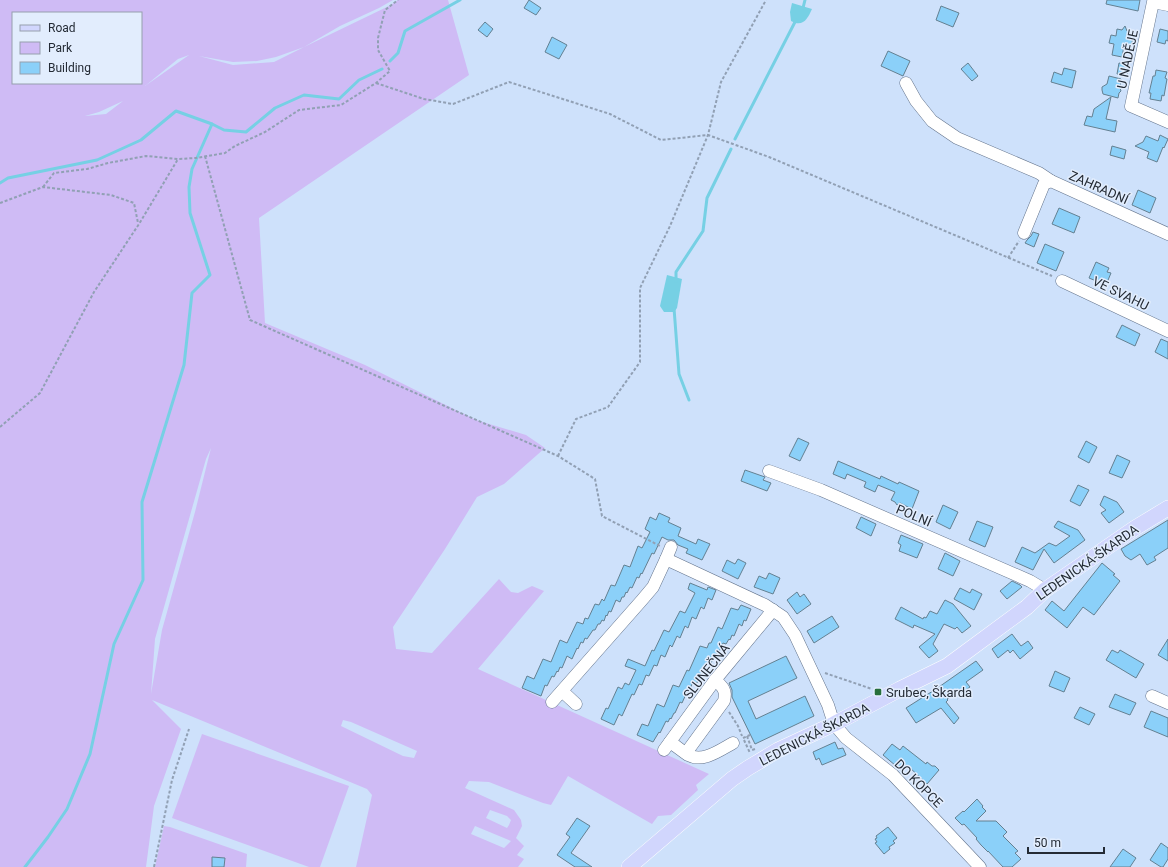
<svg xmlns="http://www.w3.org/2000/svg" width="1168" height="867" font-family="Roboto,sans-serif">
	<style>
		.green { fill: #cfbbf5; fill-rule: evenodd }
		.water { fill: #76d0e4 }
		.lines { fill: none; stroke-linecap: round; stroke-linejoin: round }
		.stream { stroke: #76d0e4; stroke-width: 3 }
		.building { fill: #8bd0f9; stroke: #648091 }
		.minor-casing { stroke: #65758d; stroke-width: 13 }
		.major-casing { stroke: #fff; stroke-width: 16 }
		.path { stroke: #91a0b4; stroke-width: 2; stroke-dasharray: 3 2; stroke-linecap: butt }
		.minor { stroke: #fff; stroke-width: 12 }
		.major { stroke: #d1d6fd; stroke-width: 15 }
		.poi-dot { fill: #276e3b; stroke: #e2edfd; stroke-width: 1.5 }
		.labels { text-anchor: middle; stroke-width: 3; stroke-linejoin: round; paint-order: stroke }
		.street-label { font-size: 13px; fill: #242b35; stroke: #e2edfd }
		.poi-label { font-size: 13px; fill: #242b35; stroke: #e2edfd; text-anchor: start }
	</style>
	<rect width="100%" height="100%" fill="#cee1fb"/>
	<g class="green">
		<path d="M0,0H393L379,8L340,26L304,47L391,5L398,0H448L469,75L259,218L265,323L365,365L476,420L526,435L545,448L504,484L477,497L445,549L393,627L396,649L432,653L499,579L511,592L518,593L532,586L544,591L478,669L709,774L696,785L698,790L671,815L658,816L652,824L568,776L551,805L543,803L489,782L469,781L465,788L514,810L521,820L522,826L516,838L524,846L517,855L524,859L518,867H356L372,795L367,789L152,700L181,729L154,806L146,867H0ZM13,13H141V83H13ZM304,47L274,62L233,65L199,56L233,62L257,61L276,57ZM189,55L145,86L178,59ZM123,101L106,114L85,116L99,112ZM211,448L195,512L162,630L151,694L155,639L206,459ZM343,720L351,722L417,751L414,758L403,756L341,726ZM490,810L507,816L511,820L509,825L507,828L486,818ZM475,826L511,841L504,848L471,834Z"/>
		<polygon points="202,734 349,786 320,867 309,867 172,818"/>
		<polygon points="164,826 170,827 247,854 246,867 155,867"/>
	</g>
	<g class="water">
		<path d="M792,3L812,9C808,18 803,28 791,21L790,12Z"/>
		<polygon points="667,275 682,279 677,308 674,312 664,312 660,306"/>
	</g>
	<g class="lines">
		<g class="stream">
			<polyline points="803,8 805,0"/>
			<polyline points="390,61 398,53 405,31 460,0"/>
			<polyline points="735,139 796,20"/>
			<polyline points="0,183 8,178 97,160 141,140 176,111 212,124 224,130 246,132 275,108 304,95 339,99 359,80 382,69"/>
			<polyline points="676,281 676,272 703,231 707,198 731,149"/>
			<polyline points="674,308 679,374 689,400"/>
			<polyline points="25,867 48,837 67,809 90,754 114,644 143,580 142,502 184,365 192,293 210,275 190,213 189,187 192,169 212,124"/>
		</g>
	</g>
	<g class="building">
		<polygon points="529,0 541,8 536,15 524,8"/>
		<polygon points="1107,0 1140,0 1138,11 1106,4"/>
		<polygon points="941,6 959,13 953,27 936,20"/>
		<polygon points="485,22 493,29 487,37 478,30"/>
		<polygon points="1125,26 1127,31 1132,32 1131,38 1133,38 1131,47 1124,46 1122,57 1112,55 1114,44 1109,43 1111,35 1116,36 1117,29 1122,30"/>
		<polygon points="1160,29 1168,31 1168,41 1166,40 1165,44 1157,42"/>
		<polygon points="552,37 567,45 559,59 545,52"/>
		<polygon points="888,51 910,61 903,76 881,66"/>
		<polygon points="968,63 978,76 972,81 961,69"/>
		<polygon points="1119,63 1129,65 1127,76 1117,74"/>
		<polygon points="1064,68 1076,71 1072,88 1051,82 1054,72 1062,75"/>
		<polygon points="1156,70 1167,72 1165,78 1167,79 1164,96 1162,95 1161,101 1150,99 1151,93 1149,93 1153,76 1155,76"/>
		<polygon points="1109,76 1121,79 1120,88 1121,91 1119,93 1118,98 1103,94 1102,90 1102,87 1107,84"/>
		<polygon points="1111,97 1106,119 1117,121 1115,132 1084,125 1087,116 1092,117 1094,109"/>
		<polygon points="1160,135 1168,139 1164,148 1163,147 1157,162 1147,158 1149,152 1135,146 1143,142 1146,136 1158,141"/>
		<polygon points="1112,146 1126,150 1124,159 1110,155"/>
		<polygon points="1138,190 1156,198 1150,213 1132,205"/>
		<polygon points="1059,208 1080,217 1074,233 1052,224"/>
		<polygon points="1033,232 1039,234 1034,247 1025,243 1027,240 1031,236"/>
		<polygon points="1045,244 1064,252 1056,271 1037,263"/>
		<polygon points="1096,262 1109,268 1107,272 1111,273 1106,285 1089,278"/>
		<polygon points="1122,325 1140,334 1135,346 1116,337"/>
		<polygon points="1161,339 1168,342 1168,359 1155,352"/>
		<polygon points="798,438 809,443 800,461 789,456"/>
		<polygon points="1086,441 1097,447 1089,463 1078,457"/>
		<polygon points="1117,455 1130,461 1122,478 1109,473"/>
		<polygon points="838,461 880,479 881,476 898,484 899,482 919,491 912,509 900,503 897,505 895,502 891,500 895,492 878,485 875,492 864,487 866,482 847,474 845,479 833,474"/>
		<polygon points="745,470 765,477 763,480 771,483 767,491 741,481"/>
		<polygon points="1078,485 1089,490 1080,506 1070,501"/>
		<polygon points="1104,496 1117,502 1124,512 1109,523 1101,513 1106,510 1100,505"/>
		<polygon points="943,505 958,512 950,529 936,522"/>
		<polygon points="659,513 670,518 668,522 681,528 678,536 696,544 698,539 710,544 702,560 686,553 688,549 678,545 674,540 668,540 662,537 654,554 652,553 642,574 641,573 639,578 637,577 632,588 630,587 627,593 626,592 624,597 622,597 620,602 616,600 611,612 609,611 607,616 606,615 604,621 602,620 600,624 598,624 595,630 593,630 587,639 585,638 583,643 581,642 578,649 577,648 572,659 567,656 562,668 560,667 558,672 557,671 554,677 552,676 547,686 545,685 541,696 522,688 527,676 534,679 543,659 551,662 560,640 567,643 577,622 583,624 585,618 588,619 595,604 599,605 602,599 604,601 611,585 615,586 624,565 630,567 638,546 642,548 650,532 645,529 650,517 656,520"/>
		<polygon points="861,517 876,524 871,536 856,528"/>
		<polygon points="1168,520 1168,548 1154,557 1156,560 1147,565 1140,554 1131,560 1125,556 1121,549"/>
		<polygon points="977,521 993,527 985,547 969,540"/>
		<polygon points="1058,521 1078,530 1085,540 1054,563 1044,549 1033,570 1015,562 1022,547 1035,553 1049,543 1056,546 1070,536 1054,527"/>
		<polygon points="901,535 923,544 917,558 899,551 901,545 898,543"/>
		<polygon points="945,553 960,561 953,576 938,569"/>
		<polygon points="738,559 746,563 738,579 722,571 727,560 735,564"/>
		<polygon points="1102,563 1115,574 1113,575 1120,581 1094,615 1083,607 1067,628 1045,610 1052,601 1064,611"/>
		<polygon points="769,573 780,578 773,594 754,587 759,576 766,579"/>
		<polygon points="1012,581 1020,585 1022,587 1007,599 1000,591"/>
		<polygon points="690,583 707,590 708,587 716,590 712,600 708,598 704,609 701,607 696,619 692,617 688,628 685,626 680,638 677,636 672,647 670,645 665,657 661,655 657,666 654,665 649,676 646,675 642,685 639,684 634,695 632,694 622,716 619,714 614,725 601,719 606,708 608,709 618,687 622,689 625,683 629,685 636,670 625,666 628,659 645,666 652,650 654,651 664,630 669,632 680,611 685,613 695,593 688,589"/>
		<polygon points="960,588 970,593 972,589 982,594 974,610 954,599"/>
		<polygon points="797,592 800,597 804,594 811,604 797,614 787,600"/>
		<polygon points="945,600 953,604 971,626 962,633 957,627 955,629 944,624 933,644 938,651 929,658 919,647 935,634 914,625 913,628 895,619 901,607 923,619 924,617 926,618 930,611 937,614"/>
		<polygon points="741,605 751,609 746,621 744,620 742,626 739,624 734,636 732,635 730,640 729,639 726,644 723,643 718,654 716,654 711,663 709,663 704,673 703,673 701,677 699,676 697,683 693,682 688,693 687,692 682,703 680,702 675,713 674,713 671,719 670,718 668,722 666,721 660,733 659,732 653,742 637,735 642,724 648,726 657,704 664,707 673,685 679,687 687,670 689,671 700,646 707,648 709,643 711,643 718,627 722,629 731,608 738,610"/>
		<polygon points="832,616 839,627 814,643 807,631"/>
		<polygon points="1012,634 1021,646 1028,641 1033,648 1020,659 1013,650 1010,653 1008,650 998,658 992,649"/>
		<polygon points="1168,639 1168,661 1158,655"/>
		<polygon points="1112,650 1118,653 1120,650 1144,664 1136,678 1106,660"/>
		<polygon points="786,656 797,678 748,701 756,719 805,696 814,716 755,744 732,697 732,690 729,683"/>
		<polygon points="976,661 983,670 966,682 970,687 962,693 960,690 947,699 948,700 946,702 959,718 954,724 941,708 916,723 906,708 936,689"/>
		<polygon points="1055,671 1070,678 1064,692 1049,686"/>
		<polygon points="1115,694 1136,703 1130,715 1109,707"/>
		<polygon points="1080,707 1095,714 1089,725 1074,718"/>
		<polygon points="1151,711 1168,718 1168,737 1144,727"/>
		<polygon points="835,742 838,749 843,748 846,755 822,765 819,758 816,760 813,752"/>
		<polygon points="892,744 900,750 903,746 926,764 927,762 932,766 935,766 939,770 927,784 907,765 902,771 883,755"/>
		<polygon points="977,799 983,806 982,807 986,811 976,821 996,821 1007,832 1003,836 1018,851 1015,853 1021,859 1012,867 1003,867 988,851 988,852 981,845 976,839 977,838 964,824 962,825 955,818 963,811 964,812"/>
		<polygon points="577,818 590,826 571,853 592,867 575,867 557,855 570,837 566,834"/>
		<polygon points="888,827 897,838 893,841 895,843 889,847 890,849 884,854 875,843 877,842 875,839 877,838 876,836"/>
		<polygon points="1161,843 1168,848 1168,859 1163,867 1161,867 1150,860"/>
		<polygon points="1123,849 1136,858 1130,867 1110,867"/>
		<polygon points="212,857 225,858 224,867 212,867"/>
	</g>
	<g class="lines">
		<g class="minor-casing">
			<g id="minor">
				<polyline points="1168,5 1153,2 1131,106 1168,122"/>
				<polyline points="906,83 916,101 932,121 957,138 1039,173 1051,181"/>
				<polyline points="1024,233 1044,184 1051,181 1168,234"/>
				<polyline points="1062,281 1168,331"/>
				<polyline points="769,471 821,490 1030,581 1045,590"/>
				<polyline points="666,559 671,547"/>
				<polyline points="562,691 576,704"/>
				<polyline points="1152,696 1168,703"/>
				<polyline points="552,702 642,600 653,587 666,559 765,605 783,617 795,635 828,705 834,724 846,738 893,775 980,867"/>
				<path d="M670,742C676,746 682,751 688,755C703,763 720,750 733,743"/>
				<polyline points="664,750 715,680 773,610"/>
				<path d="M686,753L724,701C727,690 722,686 715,680"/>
			</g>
		</g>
		<g class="major-casing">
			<polyline id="major" points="629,867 732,779 748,768 778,750 834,724 900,689 947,666 1027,607 1045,590 1135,528 1168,508"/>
		</g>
		<g class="path">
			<polyline points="376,83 424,99 453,104 509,82 610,114 661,140 708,135 769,157 1052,276"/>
			<polyline points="205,156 250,320 558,456 595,479 602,516 660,546"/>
			<polyline points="43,187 54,173 87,169 108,163 146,156 178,159 196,158 225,153 235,146 265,132 299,110 341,105 376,83 390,71 378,50 378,38 385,10 398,0"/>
			<polyline points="0,203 43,187 111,195 134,203 138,223"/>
			<polyline points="1008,258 1019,241"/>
			<polyline points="0,427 40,393 94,292 139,224 178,159"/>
			<polyline points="558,456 576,419 608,407 640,362 640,288 670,226 708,135 721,82 766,0"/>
			<polyline points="825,673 872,689"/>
			<polyline points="729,712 738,726 742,736"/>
			<polyline points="747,736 752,750 755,749"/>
			<polyline points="743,738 750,735"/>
			<polyline points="744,740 750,753"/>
			<polyline points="154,867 172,780 189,729"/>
		</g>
		<use href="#minor" class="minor"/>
		<use href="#major" class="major"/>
	</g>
	<rect class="poi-dot" x="874" y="688" width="8" height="8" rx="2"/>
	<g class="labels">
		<g class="street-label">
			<text transform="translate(1127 59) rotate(-78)" y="5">U NADĚJE</text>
			<text transform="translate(1099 187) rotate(24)" y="5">ZAHRADNÍ</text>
			<text transform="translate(1121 293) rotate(26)" y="5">VE SVAHU</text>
			<text transform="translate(914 515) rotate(23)" y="5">POLNÍ</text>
			<text transform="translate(1087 562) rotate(-35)" y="5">LEDENICKÁ-ŠKARDA</text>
			<text transform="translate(706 671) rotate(-52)" y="5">SLUNEČNÁ</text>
			<text transform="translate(814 734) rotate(-27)" y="5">LEDENICKÁ-ŠKARDA</text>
			<text transform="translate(919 783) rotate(45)" y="5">DO KOPCE</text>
		</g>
		<g class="poi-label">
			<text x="886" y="697">Srubec, Škarda</text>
		</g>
	</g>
	<rect x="12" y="12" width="130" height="72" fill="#e2edfd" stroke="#969fad"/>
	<rect x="20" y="25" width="20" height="6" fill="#d1d6fd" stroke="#969fad"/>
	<text x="48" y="32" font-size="12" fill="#242b35">Road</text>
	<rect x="20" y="42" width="20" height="12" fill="#cfbbf5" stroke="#969fad"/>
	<text x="48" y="52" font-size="12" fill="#242b35">Park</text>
	<rect x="20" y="62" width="20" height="12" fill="#8bd0f9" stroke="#969fad"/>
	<text x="48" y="72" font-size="12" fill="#242b35">Building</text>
	<path d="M1028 847v6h76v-6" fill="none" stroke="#242b35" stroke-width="2"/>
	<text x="1034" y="847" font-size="12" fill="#242b35" stroke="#e2edfd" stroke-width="3" paint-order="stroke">50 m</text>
</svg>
